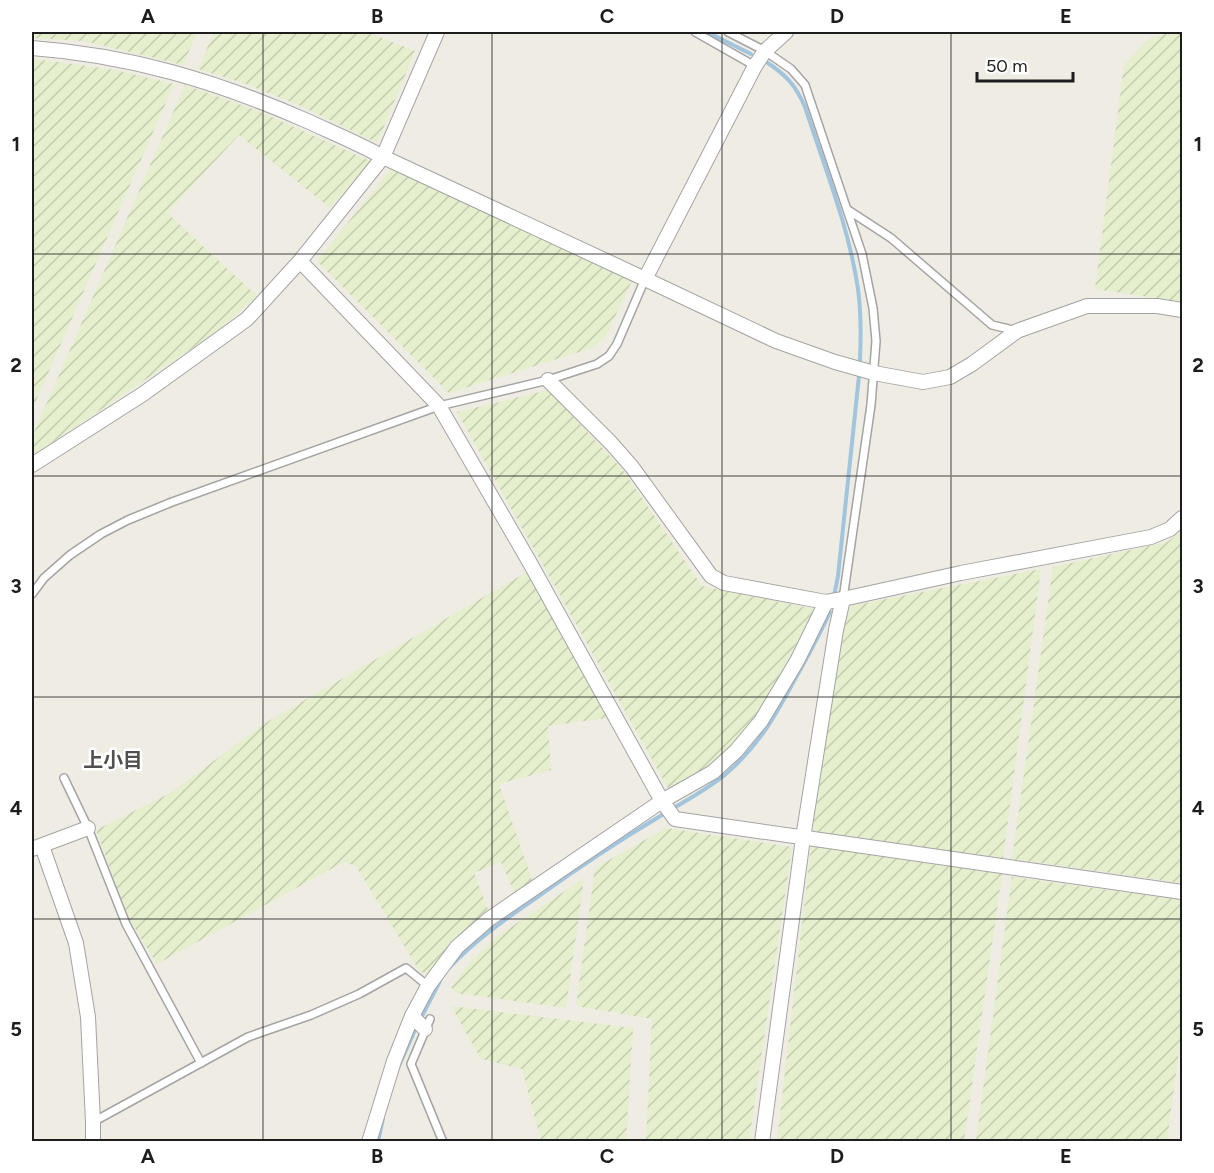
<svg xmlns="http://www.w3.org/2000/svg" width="1214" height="1173" font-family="Figtree,'Noto Sans JP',sans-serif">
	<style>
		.farmland { fill: url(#farmland-furrows) }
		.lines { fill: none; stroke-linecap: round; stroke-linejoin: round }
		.stream { stroke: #a2c4dd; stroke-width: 4 }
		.lane-casing { stroke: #a4a4a4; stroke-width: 10 }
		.street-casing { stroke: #a4a4a4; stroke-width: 16 }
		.lane { stroke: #fff; stroke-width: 7 }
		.street { stroke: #fff; stroke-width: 14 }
		.grid { fill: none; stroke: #1d1d1d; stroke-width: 1.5; stroke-opacity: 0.55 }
		.labels { text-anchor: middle; stroke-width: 5; stroke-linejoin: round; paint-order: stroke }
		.quarter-label { font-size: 20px; font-weight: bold; fill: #505050; stroke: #fff }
		.neatline { fill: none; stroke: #1d1d1d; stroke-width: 2 }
		.grid-label { font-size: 20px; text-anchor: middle; font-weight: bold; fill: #1d1d1d }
	</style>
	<defs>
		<pattern id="farmland-furrows" width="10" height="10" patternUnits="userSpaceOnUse" patternTransform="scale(1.5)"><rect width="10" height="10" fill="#e5eecd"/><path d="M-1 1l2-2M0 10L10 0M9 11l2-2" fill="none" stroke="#c4ccb0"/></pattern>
	</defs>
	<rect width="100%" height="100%" fill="#efede3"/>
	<g class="farmland">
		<polygon points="32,32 197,32 183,65 84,41 32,38"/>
		<polygon points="214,32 367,32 415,51 377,143 301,106 246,84 198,69"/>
		<polygon points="1169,32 1182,32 1182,302 1095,289 1124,65 1148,39"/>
		<polygon points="32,59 58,62 115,70 174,84 32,410"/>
		<polygon points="185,85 256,110 370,161 330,208 239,135 167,213 257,296 219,330 32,456 32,437"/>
		<polygon points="391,169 632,281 605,338 592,348 449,393 317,261"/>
		<polygon points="548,390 622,469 702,586 814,609 769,696 743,734 707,767 668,788 457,412"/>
		<polygon points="1182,531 1182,883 1012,859 1053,567 1167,542"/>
		<polygon points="1041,569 1003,858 812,834 842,635 850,606"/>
		<polygon points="527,572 607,718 548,726 551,770 499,784 532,880 515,894 501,862 474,873 489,912 453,943 428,973 420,972 356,866 344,862 157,964 127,915 96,830 170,793 267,722"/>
		<polygon points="666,828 792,847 749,1141 646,1141 652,1019 576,1006 595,868"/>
		<polygon points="811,846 1002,874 964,1141 777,1141"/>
		<polygon points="1012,877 1182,900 1182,1028 1167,1141 976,1141"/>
		<polygon points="584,878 566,1008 456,993 451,987 473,959 499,935"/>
		<polygon points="451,1006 633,1028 626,1141 541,1141 522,1069 481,1059"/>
	</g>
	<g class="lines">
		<g class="stream">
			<polyline points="707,32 751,54"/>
			<path d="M768,63C787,76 796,86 805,107C824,166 849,227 858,289C862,318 861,347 859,376L838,576L834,596"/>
			<path d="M677,806C694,796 712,786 727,773C759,745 774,718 794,681C807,658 819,636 830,612"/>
			<path d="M449,968C476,939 507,918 539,896C579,867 620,840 662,815"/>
			<polyline points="422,1016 440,981"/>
			<polyline points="398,1068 415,1030"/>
			<polyline points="378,1142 383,1118"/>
		</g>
		<g class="lane-casing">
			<g id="lane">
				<polyline points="695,32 755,66"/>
				<polyline points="728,32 765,51 791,69 805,85 862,254 873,308 876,341 871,405 843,599"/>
				<polyline points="848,210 891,238 992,325 1017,331"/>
				<polyline points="32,594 44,578 70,555 101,534 128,520 172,502 439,406 548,380 597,364 609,356 617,344 645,279"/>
				<polyline points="64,778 88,828 126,924 201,1063"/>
				<polyline points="430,1019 411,1064 443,1142"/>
				<polyline points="93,1122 248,1037 311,1015 359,994 406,968 428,986"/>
			</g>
		</g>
		<g class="street-casing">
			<g id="street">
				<path d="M32,48C128,55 216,81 305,120C331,132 358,143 383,157L645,279L776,341L835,362L874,373L923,382L950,377L972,364L1017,331L1087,306H1157L1182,310"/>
				<polyline points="300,261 439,406 530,563 662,801 675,819 1182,892"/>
				<polyline points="645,279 755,66 765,51 786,32"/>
				<polyline points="548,380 611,443 632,467 711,576 724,583 826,602 843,599 961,573 1151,537 1170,529 1182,518"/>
				<polyline points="32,465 143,394 247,319 300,261 383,157 437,32"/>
				<polyline points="42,846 76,943 88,1017 93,1122 93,1142"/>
				<polyline points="32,849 88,828"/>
				<polyline points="412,1016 425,1029"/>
				<polyline points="369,1142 394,1061 412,1016 428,986 457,947 489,919 662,801 713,772 736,751 761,721 797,661 826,602"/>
				<polyline points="762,1142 803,838 836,630 843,599"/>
			</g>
		</g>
		<use href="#lane" class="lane"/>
		<use href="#street" class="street"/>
	</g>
	<path class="grid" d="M263,32V1142M492,32V1142M722,32V1142M951,32V1142M32,254H1182M32,476H1182M32,697H1182M32,919H1182"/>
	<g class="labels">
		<g class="quarter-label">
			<text x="113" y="767">上小目</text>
		</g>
	</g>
	<rect width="1214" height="1173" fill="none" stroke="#ffffff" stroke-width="66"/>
	<path d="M977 72v9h96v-9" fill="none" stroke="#1d1d1d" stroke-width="3"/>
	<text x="986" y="72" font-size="18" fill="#1d1d1d" stroke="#ffffff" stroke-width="4.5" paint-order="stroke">50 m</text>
	<rect x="33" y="33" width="1148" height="1107" class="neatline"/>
	<g class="grid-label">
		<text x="148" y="23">A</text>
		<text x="377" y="23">B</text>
		<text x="607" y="23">C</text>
		<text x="837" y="23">D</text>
		<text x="1066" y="23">E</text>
		<text x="16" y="151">1</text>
		<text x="1198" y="151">1</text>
		<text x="16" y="372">2</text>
		<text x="1198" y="372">2</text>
		<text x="16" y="593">3</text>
		<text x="1198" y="593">3</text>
		<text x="16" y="815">4</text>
		<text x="1198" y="815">4</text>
		<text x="16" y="1036">5</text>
		<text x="1198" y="1036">5</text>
		<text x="148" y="1163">A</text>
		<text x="377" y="1163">B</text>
		<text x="607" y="1163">C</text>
		<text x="837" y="1163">D</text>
		<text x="1066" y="1163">E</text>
	</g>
</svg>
